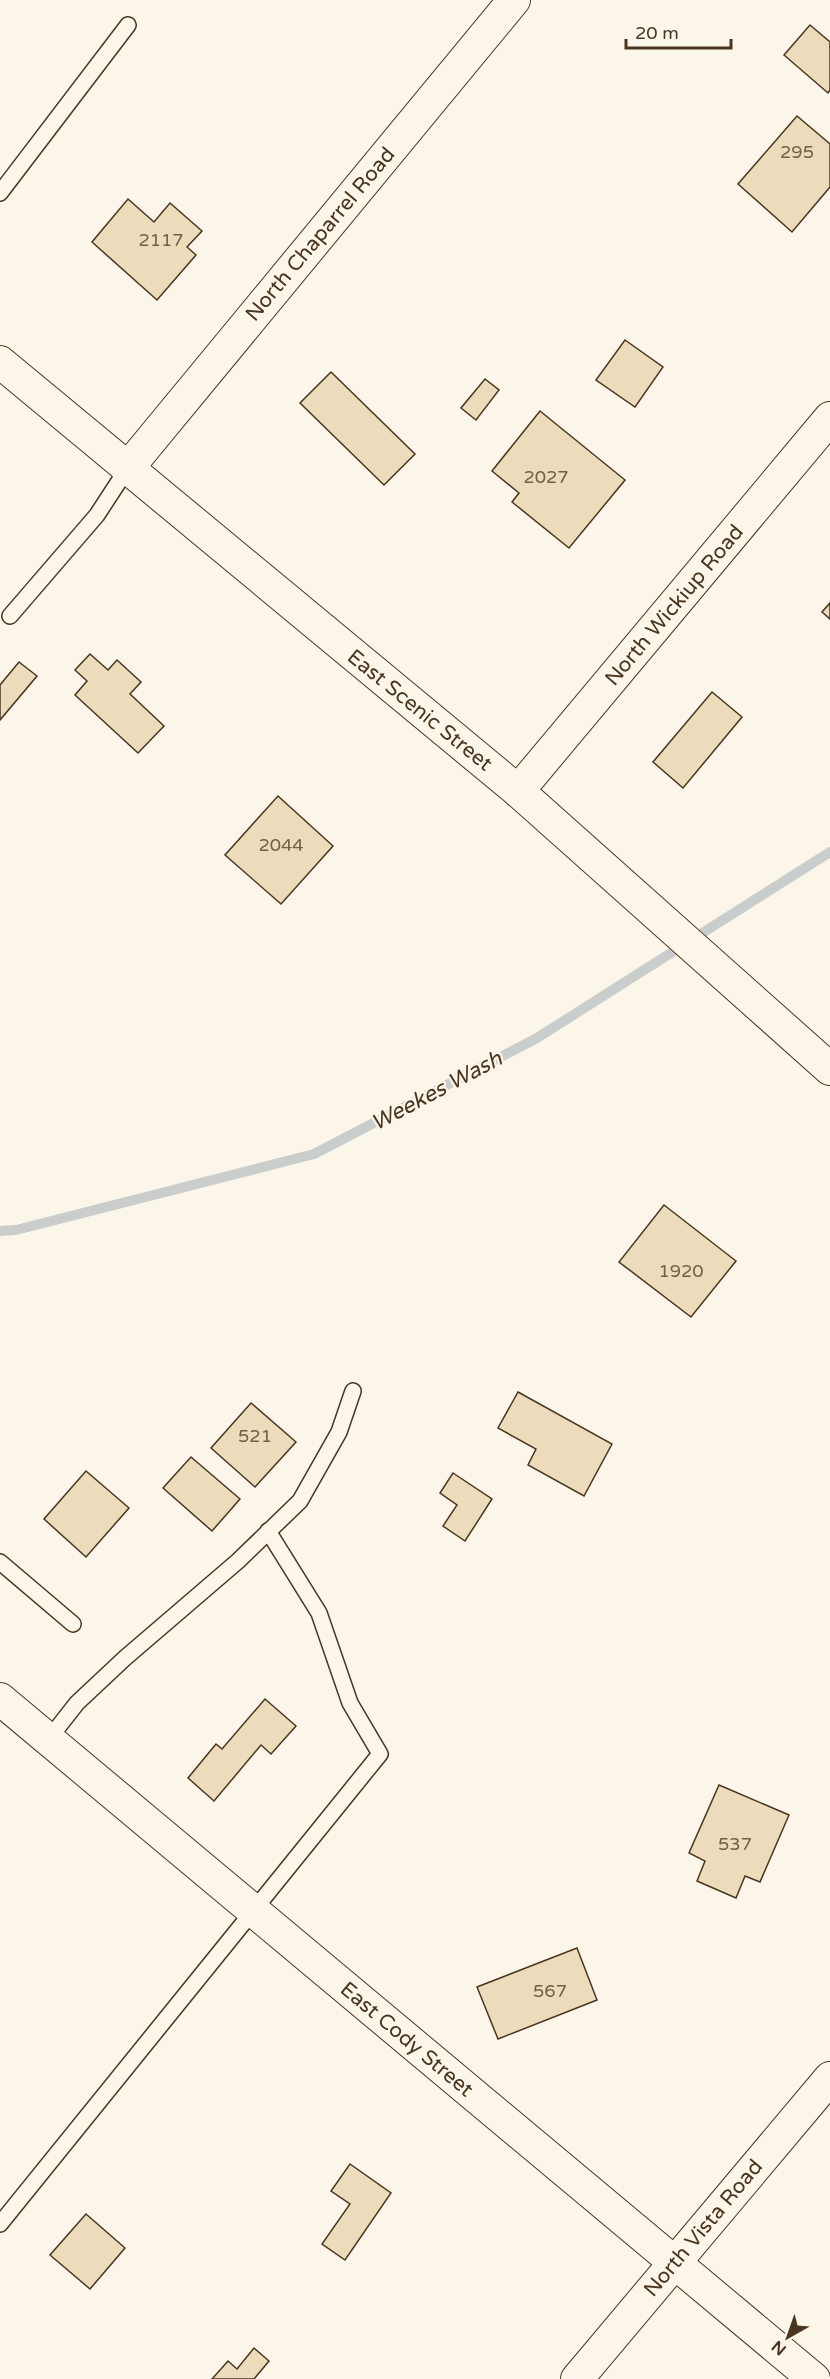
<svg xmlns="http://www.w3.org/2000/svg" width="830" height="2379" font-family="'Varela Round',sans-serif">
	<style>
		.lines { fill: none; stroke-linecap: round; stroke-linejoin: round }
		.stream { stroke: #c9cecd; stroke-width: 10 }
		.building { fill: #ecdcbc; stroke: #4a3520; stroke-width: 1.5 }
		.service-casing { stroke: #4a3520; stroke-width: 18 }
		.minor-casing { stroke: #4a3520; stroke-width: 34 }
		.service { stroke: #fbf6e9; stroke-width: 15 }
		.minor { stroke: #fbf6e9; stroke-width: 32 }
		.labels { text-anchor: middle; stroke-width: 4.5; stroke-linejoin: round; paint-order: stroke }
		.number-label { font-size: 18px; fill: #725f47 }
		.street-label { font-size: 21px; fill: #4a3520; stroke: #fbf6e9 }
		.water-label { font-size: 22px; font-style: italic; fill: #4a3520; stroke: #fbf6e9 }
	</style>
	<rect width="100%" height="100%" fill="#fbf6e9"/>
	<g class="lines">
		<polyline class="stream" points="0,1231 16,1230 314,1154 537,1038 830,852"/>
	</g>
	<g class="building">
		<polygon points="810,25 830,42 830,90 828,93 784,55"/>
		<polygon points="797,116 830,144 830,187 792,232 738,184"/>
		<polygon points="128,199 154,222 170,203 202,231 187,247 196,255 157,300 92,242"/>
		<polygon points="625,340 663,367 635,407 596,380"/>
		<polygon points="331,372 415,454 384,485 300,403"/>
		<polygon points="485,379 499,390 476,420 461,408"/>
		<polygon points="540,411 625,480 569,548 512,502 519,493 492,471"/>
		<polygon points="830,603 830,619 822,612"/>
		<polygon points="90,654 108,670 117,660 141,682 130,694 164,726 138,753 75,695 87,681 75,670"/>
		<polygon points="19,662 37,676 0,720 0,685"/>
		<polygon points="712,692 742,717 683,788 653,762"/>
		<polygon points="278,796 333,846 281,904 225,855"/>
		<polygon points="664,1205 736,1261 691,1317 619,1262"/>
		<polygon points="518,1392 612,1444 584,1496 528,1465 536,1449 498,1428"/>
		<polygon points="251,1403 296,1442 255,1487 211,1448"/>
		<polygon points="191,1457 240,1499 212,1531 163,1488"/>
		<polygon points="86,1471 129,1508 86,1557 44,1519"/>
		<polygon points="453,1473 492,1499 465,1541 443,1526 457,1505 440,1493"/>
		<polygon points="265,1699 296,1726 271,1754 261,1745 214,1801 188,1778 216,1744 222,1749"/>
		<polygon points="719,1785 789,1815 760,1882 745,1876 736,1898 697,1881 705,1861 689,1853"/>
		<polygon points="577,1948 597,2000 498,2039 477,1987"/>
		<polygon points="350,2164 391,2193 345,2260 322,2244 350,2204 331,2191"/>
		<polygon points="86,2214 125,2248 90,2289 50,2255"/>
		<polygon points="254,2348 269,2361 254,2379 212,2379 228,2361 237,2369"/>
	</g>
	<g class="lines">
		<g class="service-casing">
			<g id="service">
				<polyline points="0,193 128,25"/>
				<polyline points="10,616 97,515 127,469"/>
				<polyline points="0,1562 73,1624"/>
				<polyline points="48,1740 77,1703 125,1658 238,1561 300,1501 339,1432 353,1391"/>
				<polyline points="0,2224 380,1754 350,1703 319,1613 268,1531"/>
			</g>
		</g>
		<g class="minor-casing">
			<g id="minor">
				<polyline points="0,362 518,791 830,1069"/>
				<polyline points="127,469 514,0"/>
				<polyline points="518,791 830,418"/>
				<polyline points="0,1699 814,2379"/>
				<polyline points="577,2379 830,2078"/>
			</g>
		</g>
		<use href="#service" class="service"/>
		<use href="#minor" class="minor"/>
	</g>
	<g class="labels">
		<g class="number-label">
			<text x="797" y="158">295</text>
			<text x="161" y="246">2117</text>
			<text x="546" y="483">2027</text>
			<text x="281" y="851">2044</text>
			<text x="681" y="1277">1920</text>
			<text x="255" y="1442">521</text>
			<text x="735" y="1850">537</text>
			<text x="550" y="1997">567</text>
		</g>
		<g class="street-label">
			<text transform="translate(320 234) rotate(-50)" y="7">North Chaparrel Road</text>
			<text transform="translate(674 605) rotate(-50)" y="7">North Wickiup Road</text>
			<text transform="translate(420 710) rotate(39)" y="7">East Scenic Street</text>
			<text transform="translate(407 2039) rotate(40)" y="7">East Cody Street</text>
			<text transform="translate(703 2228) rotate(-50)" y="7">North Vista Road</text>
		</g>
		<g class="water-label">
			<text transform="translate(436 1090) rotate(-28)" y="8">Weekes Wash</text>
		</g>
	</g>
	<g transform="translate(788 2337) rotate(220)" stroke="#fbf6e9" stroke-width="4.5" paint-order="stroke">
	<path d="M0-4.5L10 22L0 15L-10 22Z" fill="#4a3520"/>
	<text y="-9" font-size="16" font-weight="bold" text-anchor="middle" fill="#4a3520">N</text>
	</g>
	<path d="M626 39v9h105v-9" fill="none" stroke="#4a3520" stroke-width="3"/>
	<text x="635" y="39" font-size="18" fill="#4a3520" stroke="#fbf6e9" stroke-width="4.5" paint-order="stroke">20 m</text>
</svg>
